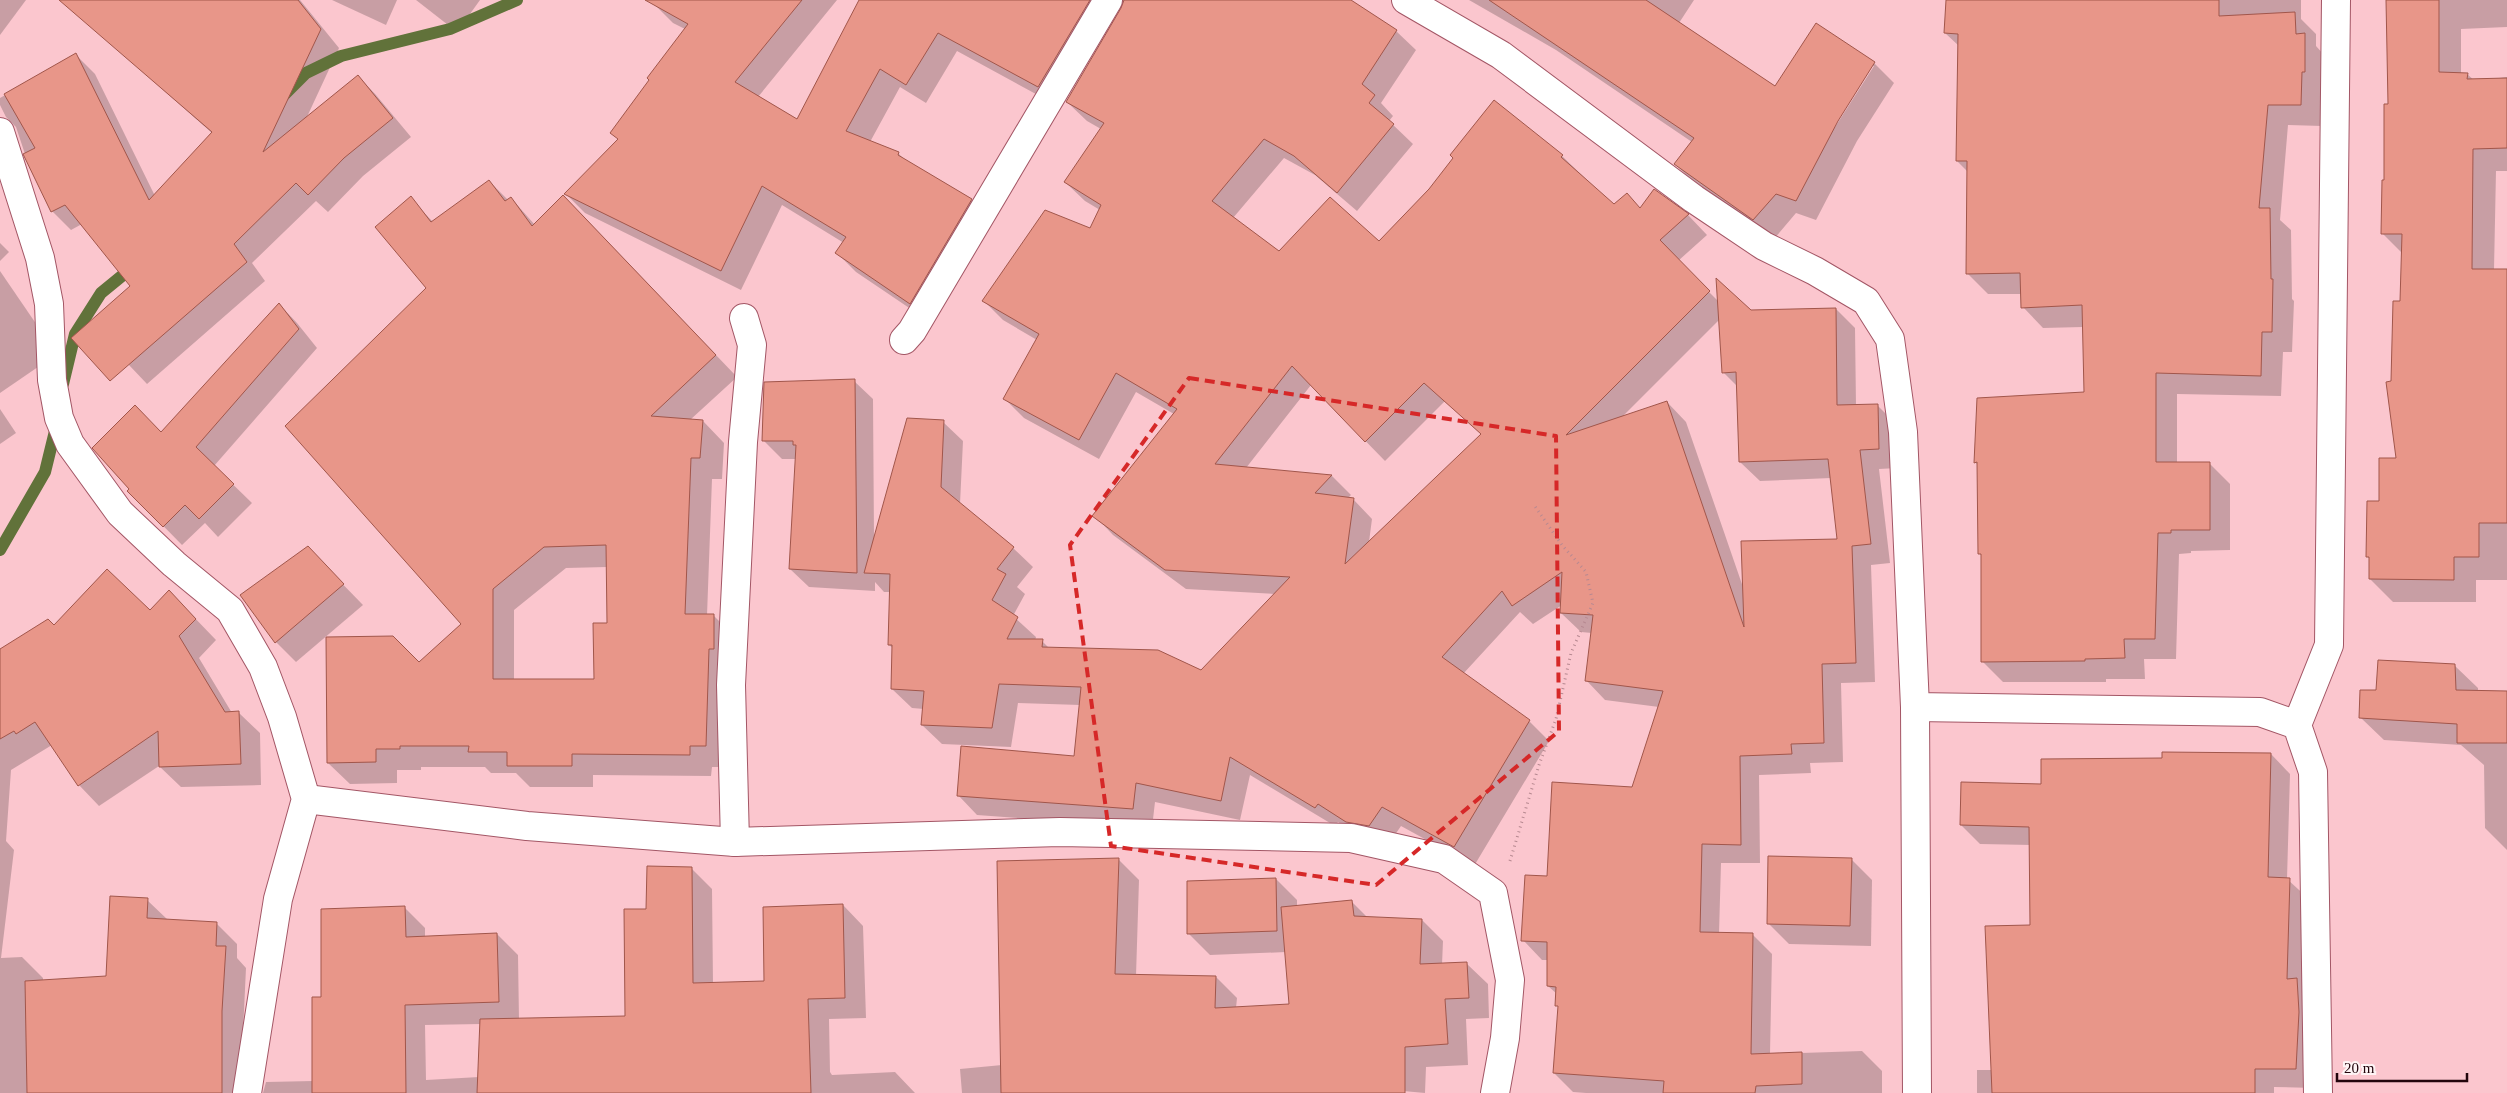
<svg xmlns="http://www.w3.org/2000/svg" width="2507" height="1093" font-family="Georgia,serif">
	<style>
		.shadow { fill: #0003; fill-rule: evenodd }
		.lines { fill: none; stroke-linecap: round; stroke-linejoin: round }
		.stream { stroke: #61723a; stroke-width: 12 }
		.building { fill: #e89689; stroke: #a1564b; fill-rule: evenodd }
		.street-casing { stroke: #a35665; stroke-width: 30 }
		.path { stroke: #b78991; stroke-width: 3; stroke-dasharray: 1 4; stroke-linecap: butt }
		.street { stroke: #fff; stroke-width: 28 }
		.marked { fill: none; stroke: #d62828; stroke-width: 4; stroke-dasharray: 10 6; stroke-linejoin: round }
	</style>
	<rect width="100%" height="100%" fill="#fbc6ce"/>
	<g class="shadow">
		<polygon points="0,0 26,0 0,35"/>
		<polygon points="89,0 300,0 339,48 306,119 358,76 376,95 411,137 363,176 328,212 316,201 252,263 265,281 147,384 129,365 102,312 132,286 82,224 71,230 52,211 26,157 16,127 6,117 0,105 0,98 76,55 95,74 155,196 212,133 75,12"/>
		<polygon points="332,0 397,0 386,25"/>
		<polygon points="416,0 480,0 457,32"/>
		<path d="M656,0H837L758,97L797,121L861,0H1349L1396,31L1416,50L1381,103L1393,116L1389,121L1413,144L1357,211L1315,175L1284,158L1233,218L1279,253L1379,243L1562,156L1614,206L1641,209L1655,191L1688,215L1707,235L1678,261L1719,302L1750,311L1836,309L1855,328L1856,406L1877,405L1896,424L1898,468L1879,469L1890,563L1871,565L1875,682L1841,683L1843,762L1810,763L1811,773L1759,775L1760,863H1721L1719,934H1752L1772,954L1770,1054L1862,1051L1882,1071V1093H1586L1573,1092L1554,1073L1559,1008L1557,1005V994L1548,986V960H1542L1523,940L1548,878L1633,788L1659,707L1605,700L1586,680L1592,633L1581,632L1561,613L1562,605L1533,624L1520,612L1463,674L1529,721L1549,741L1474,866L1401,826L1388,845L1367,841L1338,822L1335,826L1250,775L1240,820L1155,802L1152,828L977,815L958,795L1075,758L1080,705L1018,703L1011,747L942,744L922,725L924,709L912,708L892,689L894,649L889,645L890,592H884L875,582V591L809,587L790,569L796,459H782L763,440L854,381L873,399L874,537L943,422L963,441L960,504L1013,548L1033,567L1017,587L1025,594L1013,616L1036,637L1035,641H1042L1049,648L1201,671L1276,594L1186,589L1113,535L1094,515L1174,414L1136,392L1099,459L1024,418L1005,399L1037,340L1003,320L984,301L1090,229L1100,210L1085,201L1065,182L1101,129L1087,121L1067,102L1124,4L1114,11L1058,106L957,51L926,103L900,87L870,142L898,153L907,162L971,200L990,220L930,322L856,272L837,253L844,243L782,205L741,290L585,213L566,194L619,140L685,29L673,23L654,4ZM1720,319L1723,372L1738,387L1740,462L1760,481L1831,478L1838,540L1744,590L1686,422L1667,402L1622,417ZM1311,385L1385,461L1445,401L1482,435L1369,542L1372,519L1353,499H1347L1351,495L1332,476L1246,468Z"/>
		<path d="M1469,0H1694L1679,23L1775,88L1817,25L1874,63L1894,83L1857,141L1816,220L1796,213L1774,239L1695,184L1675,164L1692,142L1556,50ZM1871,66H1874L1835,127L1833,125Z"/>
		<polygon points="1947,0 2301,0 2301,19 2316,34 2316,46 2325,56 2322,126 2288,125 2280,220 2291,230 2292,299 2294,301 2292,352 2283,352 2281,396 2177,394 2177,463 2209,463 2230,484 2230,550 2191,551 2191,553 2179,554 2176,659 2144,659 2145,679 2106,679 2106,682 2003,682 1982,661 1982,556 1979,553 1978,465 1975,462 2085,393 2083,327 2043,328 2023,307 2022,294 1988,294 1967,273 1968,172 1957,161 1959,46 1945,33"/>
		<polygon points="2387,0 2507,0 2507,27 2461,29 2461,74 2467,74 2475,81 2507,77 2507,171 2496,171 2494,270 2507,270 2507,580 2476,580 2476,602 2393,602 2370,579 2370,559 2367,556 2380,502 2397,460 2393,383 2402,302 2403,254 2382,233 2389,105"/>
		<path d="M489,181L508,200L511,198L535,225L585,218L737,377L690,420L703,421L724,443L722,479H712L707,616H714L735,637L727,767H712L711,776L593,775V787H530L516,773H491L485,767H421V770H397V783L350,784L328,763L419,664L462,624L427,288L410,198L433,222ZM607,567L608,624L595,680H514V610L566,568Z"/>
		<polygon points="0,243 9,252 0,261"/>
		<polygon points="0,271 54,350 54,356 0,393"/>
		<polygon points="279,304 297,323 317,348 214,466 252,503 218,537 205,523 182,545 129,491 161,433"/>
		<polygon points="0,409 16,433 0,444"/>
		<polygon points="327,568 363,605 296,662 276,642 242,596"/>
		<polygon points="150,611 190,613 216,640 199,658 232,713 239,713 260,733 261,785 181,787 159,766 99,806 79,785 52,745 11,770 6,841 14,850 1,958 22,957 43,978 43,981 107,978 147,900 168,920 216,923 237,944 237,958 246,968 243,1032 243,1093 0,1093 0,651 54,626"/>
		<polygon points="2455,666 2478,688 2478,692 2507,692 2507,850 2485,828 2484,765 2461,745 2384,740 2361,718 2377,692"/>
		<polygon points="2271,754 2290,774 2287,879 2309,899 2315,1088 2274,1087 2274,1093 1977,1093 1977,1070 1992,1070 2031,926 2031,845 1980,844 1961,825 2042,785 2163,759"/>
		<polygon points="1118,859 1139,880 1136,976 1216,977 1237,998 1236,1008 1290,1006 1286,952 1210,955 1189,934 1276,879 1297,900 1297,906 1352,902 1368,918 1422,920 1443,941 1442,965 1467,964 1488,984 1489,1018 1466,1019 1468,1065 1426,1067 1425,1093 1370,1088 1370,1093 962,1093 960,1069 1002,1065"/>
		<polygon points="1851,859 1872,880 1871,946 1789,944 1768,923"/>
		<path d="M691,868L712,889L713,984L766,982L843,905L863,926L866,1018L829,1019L830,1072L832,1075L895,1072L915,1093H263L266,1082L313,1081L323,998L404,907L425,928V937L497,934L518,955L519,1020L626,1017L647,910ZM481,1024L479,1077L426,1080L425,1025Z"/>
	</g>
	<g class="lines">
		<g class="stream">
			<polyline points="284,95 306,73 341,56 450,29 517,0"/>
			<polyline points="63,384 75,334 101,293 134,266"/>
			<polyline points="0,550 45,472 57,423"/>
		</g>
	</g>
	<g class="building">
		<polygon points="59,0 298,0 321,29 263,152 358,75 393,118 344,158 308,195 296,183 234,244 247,262 110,381 71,338 130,286 65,205 51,212 23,154 35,148 4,94 76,53 149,200 212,132"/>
		<polygon points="645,0 802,0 735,82 797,119 859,0 1090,0 1038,87 938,33 906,85 880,69 846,131 899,152 898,155 972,199 910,304 835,253 846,237 762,186 721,271 564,194 618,139 610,133 649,80 647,78 688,24"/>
		<path d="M1124,0H1351L1397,30L1362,84L1375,95L1369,103L1394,124L1337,193L1294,156L1264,139L1212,201L1279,251L1330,197L1379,241L1429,189L1453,158L1450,155L1494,100L1563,155L1561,157L1614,204L1627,193L1640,208L1654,189L1689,214L1660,240L1710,291L1566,435L1667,401L1744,627L1741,541L1837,539L1828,459L1739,462L1736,372L1722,373L1716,278L1751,310L1836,308L1837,405L1878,404L1879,449L1860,450L1871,544L1852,546L1856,663L1822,664L1824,743L1791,744L1792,754L1740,756L1741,845L1702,844L1700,932L1753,933L1751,1054L1802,1052V1084L1756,1086L1755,1093H1663L1664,1081L1553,1073L1558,1006H1555L1556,987L1547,986V942L1521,941L1525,875L1547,876L1552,782L1632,787L1663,691L1585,681L1593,615L1560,613L1562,572L1512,606L1502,591L1442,657L1530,720L1454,847L1382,807L1369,826L1346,822L1318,804L1315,808L1230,757L1221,801L1136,783L1133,809L957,796L961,746L1074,756L1081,687L999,684L992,728L921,725L924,691L891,689L892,645H888L890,574L864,573L907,418L944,420L941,487L1014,547L997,569L1006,574L992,600L1018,617L1007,639H1043L1042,647L1158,650L1201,670L1290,577L1165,570L1092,516L1177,409L1116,373L1079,440L1003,399L1039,334L982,301L1045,210L1090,228L1101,205L1064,182L1104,123L1066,102L1121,8ZM1292,366L1365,442L1424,383L1481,434L1345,564L1354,498L1315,493L1332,475L1215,464Z"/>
		<polygon points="1489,0 1646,0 1775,86 1816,23 1875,62 1838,121 1796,201 1776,194 1753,220 1674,164 1694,138"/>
		<polygon points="1946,0 2219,0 2219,16 2295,12 2296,34 2305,33 2305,72 2302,72 2301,105 2268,105 2259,208 2270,208 2271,279 2273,279 2272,332 2262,332 2261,376 2156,373 2156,462 2210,462 2210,530 2171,530 2171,533 2158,533 2155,639 2124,639 2125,658 2085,659 2085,661 1981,662 1981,554 1978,554 1977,462 1974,463 1977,398 2084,392 2082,305 2021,308 2020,273 1966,274 1967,161 1956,161 1958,34 1944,33"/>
		<polygon points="2386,0 2439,0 2439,72 2468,73 2467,79 2507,78 2507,148 2473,149 2472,269 2507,269 2507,523 2479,523 2479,557 2454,557 2454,580 2369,579 2369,557 2366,557 2367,501 2379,501 2379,458 2396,458 2386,382 2391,381 2393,301 2400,301 2402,234 2381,234 2382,180 2384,180 2384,104 2388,104"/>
		<path d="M489,180L505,201L511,197L532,226L563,195L716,355L651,416L703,420L700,458H691L685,614H714V649H709L706,746H690V755L572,754V766H507V752H468L469,746H400V749H376V762L327,763L326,637L393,636L419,662L461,624L285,426L426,288L375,227L411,196L431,222ZM606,545L607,623H593L594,679H493V589L544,547Z"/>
		<polygon points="279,303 299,329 196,447 234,484 199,519 185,505 163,527 127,491 129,489 92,448 135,405 161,432"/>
		<polygon points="855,379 857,573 789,569 796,445 793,445 793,441 762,441 764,382"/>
		<polygon points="308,546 344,584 275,643 240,595"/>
		<polygon points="107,569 150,610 169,590 196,619 179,636 225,712 239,711 241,764 159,767 158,731 78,786 35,722 16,734 14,731 0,739 0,649 48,619 54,625"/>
		<polygon points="2378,660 2455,664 2456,690 2507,691 2507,743 2457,743 2457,724 2359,718 2360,690 2376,690"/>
		<polygon points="2162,752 2271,753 2268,877 2290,878 2287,979 2297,978 2299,1012 2296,1069 2255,1069 2255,1093 1992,1093 1985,926 2030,925 2029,827 1960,825 1961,782 2041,784 2041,759 2162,758"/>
		<polygon points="1768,856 1852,858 1850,926 1767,924"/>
		<polygon points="1119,858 1115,974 1216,976 1215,1008 1289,1004 1281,907 1352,900 1354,916 1422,919 1420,964 1467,962 1469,998 1445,999 1448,1044 1405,1047 1405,1093 1001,1093 997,861"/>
		<polygon points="647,866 692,867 693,983 764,981 763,907 843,904 845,998 808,999 811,1093 477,1093 480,1019 625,1016 624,909 646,909"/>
		<polygon points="1276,878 1277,931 1187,934 1187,881"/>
		<polygon points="110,896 148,898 147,918 217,922 216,946 226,946 222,1011 222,1093 27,1093 25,981 106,976"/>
		<polygon points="405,906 406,937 497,933 499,1002 405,1005 406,1093 312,1093 312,997 321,997 321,909"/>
	</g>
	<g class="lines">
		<g class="street-casing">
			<g id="street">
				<polyline points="1406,0 1501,55 1694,199 1764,246 1815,271 1866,301 1890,339 1903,432 1915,707 2260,712 2297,725 2313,772 2318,1093"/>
				<polyline points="0,132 40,258 49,304 52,380 59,418 70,444 120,513 174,564 230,610 263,667 282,717 306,799 278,899 247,1093"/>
				<polyline points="904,340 912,331 1108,0"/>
				<polyline points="1915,707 1917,1093"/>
				<polyline points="2297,725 2329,645 2336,0"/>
				<polyline points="306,799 527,826 735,842 1060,832 1351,838 1444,859 1493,893 1510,980 1505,1038 1495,1093"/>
				<polyline points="735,842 731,685 743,442 752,345 744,318"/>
			</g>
		</g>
		<polyline class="path" points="1510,861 1539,765 1556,719 1571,653 1593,603 1586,572 1562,545 1534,505"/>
		<use href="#street" class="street"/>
	</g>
	<path class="marked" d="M1189,378L1556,436L1559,731L1376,885L1111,846L1070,545Z"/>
	<path d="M2337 1073v8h130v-8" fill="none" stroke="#22050c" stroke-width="2.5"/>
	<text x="2344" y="1073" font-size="15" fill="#22050c" stroke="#fef4f5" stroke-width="4" paint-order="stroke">20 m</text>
</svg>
